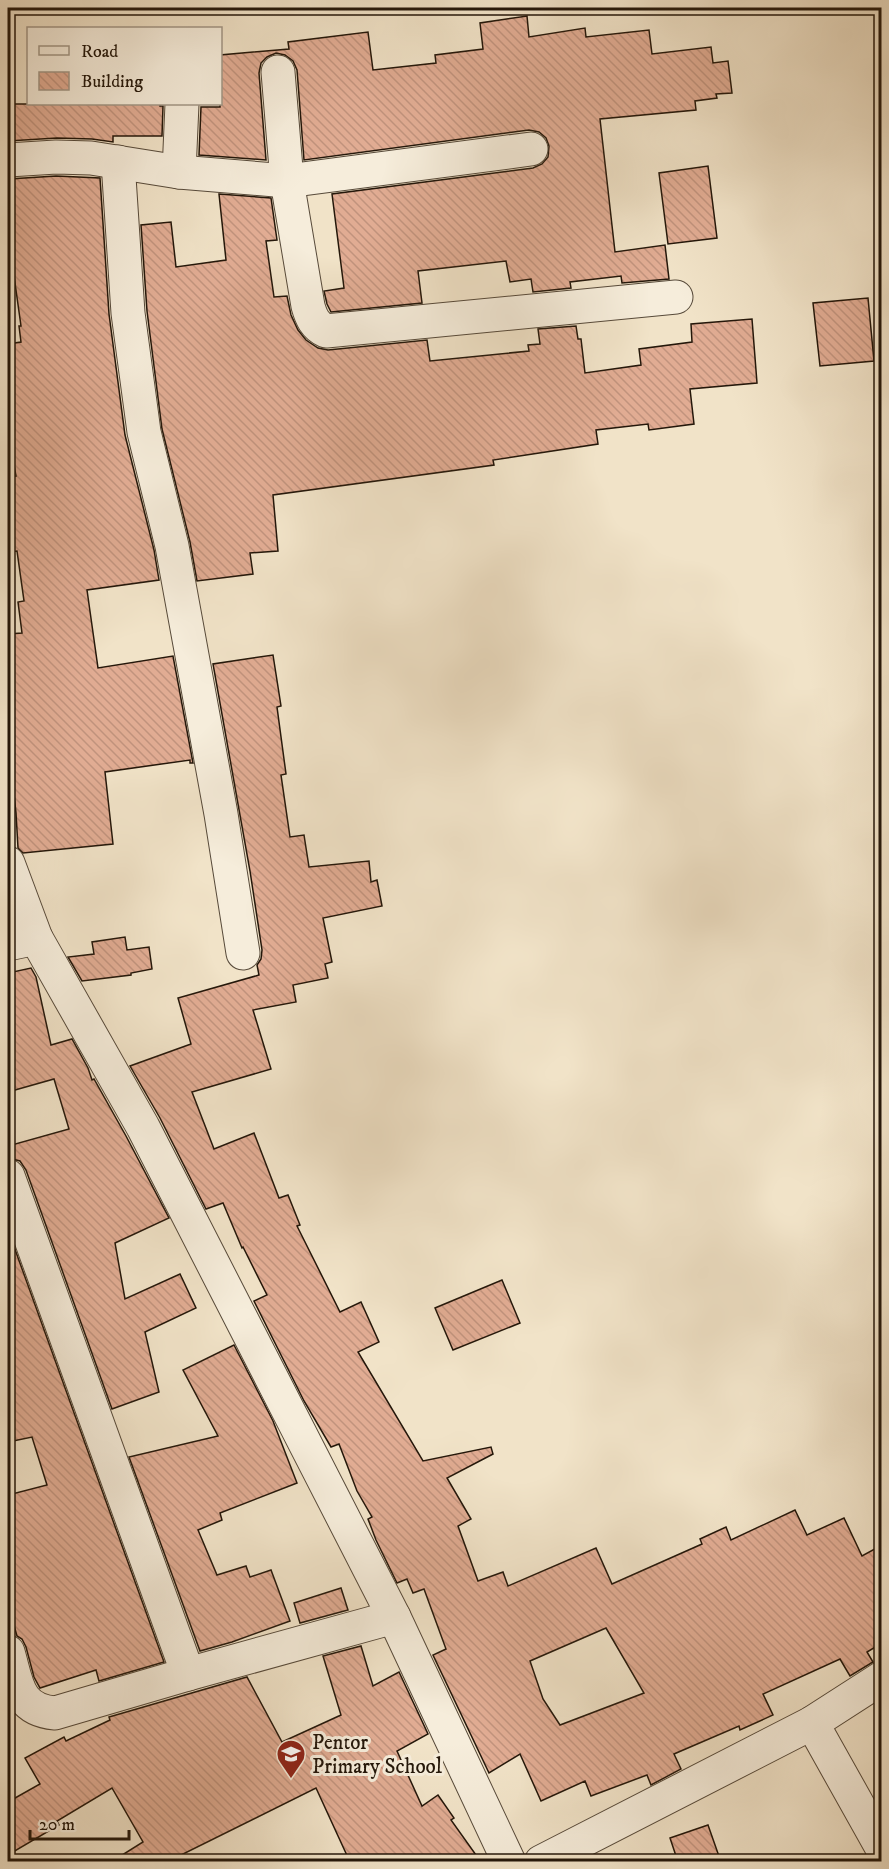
<svg xmlns="http://www.w3.org/2000/svg" width="889" height="1869" font-family="'IM FELL DW Pica',serif">
	<style>
		.building { fill: url(#building-back-hatch); stroke: #24170a; stroke-width: 1.5; fill-rule: evenodd }
		.lines { fill: none; stroke-linecap: round; stroke-linejoin: round }
		.street-casing { stroke: #574a3a; stroke-width: 35 }
		.street { stroke: #f6eddb; stroke-width: 33 }
		.labels { text-anchor: middle; stroke-width: 6; stroke-linejoin: round; paint-order: stroke }
		.poi-label { font-size: 21px; fill: #24170a; stroke: #f6eddb; text-anchor: start }
	</style>
	<defs>
		<pattern id="building-back-hatch" width="6" height="6" patternUnits="userSpaceOnUse" patternTransform="scale(1.5)"><rect width="6" height="6" fill="#e1ac93"/><path d="M-1 5l2 2M0 0l6 6M5-1l2 2" fill="none" stroke="#c1937d"/></pattern>
	</defs>
	<rect width="100%" height="100%" fill="#f1e3c8"/>
	<filter id="stains"><feTurbulence type="fractalNoise" baseFrequency=".00333" numOctaves="4"/><feColorMatrix values="0 0 0 0 .2 0 0 0 0 .09 0 0 0 0 .02 0 0 0 .5 -.17"/></filter>
	<radialGradient id="worn" r=".72"><stop offset=".6" stop-color="#630" stop-opacity="0"/><stop offset="1" stop-color="#630" stop-opacity=".3"/></radialGradient>
	<g class="building">
		<polygon points="527,16 529,37 585,28 586,37 649,30 652,54 711,47 713,63 728,61 732,93 716,94 717,98 695,101 696,110 600,119 615,252 665,245 669,279 622,283 621,276 570,282 571,288 533,292 531,279 510,282 506,261 418,271 422,303 331,312 327,304 324,291 344,288 332,194 533,168 542,164 548,157 549,146 546,138 539,132 529,130 304,160 297,70 293,61 285,55 276,53 267,57 261,63 259,73 266,160 199,155 201,107 220,107 220,55 289,49 288,42 368,32 373,70 436,63 435,55 483,49 480,23"/>
		<polygon points="8,104 160,104 160,106 163,106 162,136 113,136 113,142 92,139 57,138 8,141"/>
		<polygon points="708,166 717,238 668,244 659,173"/>
		<polygon points="56,176 100,178 109,314 125,435 154,550 159,580 87,590 98,668 173,656 193,763 190,763 190,760 105,772 113,844 23,853 18,848 16,813 8,740 8,634 22,633 18,602 24,601 17,551 8,552 8,477 16,476 10,443 14,443 8,403 8,344 21,342 19,326 21,326 14,276 8,276 8,233 12,233 9,179"/>
		<polygon points="219,194 271,198 277,240 266,241 274,297 287,296 291,315 298,330 306,340 318,348 328,350 427,340 430,361 529,351 528,345 540,344 538,329 576,326 578,339 581,339 585,373 641,365 639,349 692,342 691,324 752,319 757,383 690,389 694,424 649,430 648,424 596,430 598,444 493,460 494,465 273,495 278,551 250,553 253,574 197,581 190,542 162,429 147,311 141,225 171,222 176,267 226,260"/>
		<polygon points="868,298 874,361 820,366 813,303"/>
		<path d="M273,655L281,706L277,707L286,774L281,775L290,837L304,835L309,867L369,861L371,882L377,880L382,906L323,918L332,962L325,964L328,978L293,985L296,1002L253,1010L271,1069L192,1092L214,1149L254,1133L279,1198L288,1195L300,1225L297,1226L340,1312L361,1302L379,1342L358,1352L423,1461L491,1447L493,1454L447,1478L471,1519L458,1526L478,1581L503,1572L508,1586L596,1548L612,1584L702,1544L700,1539L726,1527L731,1540L795,1510L807,1535L844,1518L862,1556L882,1545V1643L867,1652L873,1662L850,1676L840,1659L763,1694L773,1715L740,1730L739,1726L674,1754L681,1769L651,1785L647,1775L591,1796L585,1781L541,1801L520,1754L489,1773L433,1655L446,1649L424,1589L413,1593L407,1579L397,1583L376,1540L368,1519L372,1517L357,1491L339,1444L331,1447L304,1401L254,1301L267,1295L243,1247L242,1248L223,1203L206,1209L160,1118L130,1066L191,1044L178,998L259,975L257,965L261,959L262,950L250,871L213,664ZM606,1628L644,1693L560,1725L543,1699L530,1661Z"/>
		<polygon points="125,937 127,950 149,947 152,969 131,973 131,975 82,981 68,957 94,954 92,942"/>
		<polygon points="31,968 36,977 51,1045 72,1039 88,1068 92,1080 94,1079 126,1136 169,1218 115,1243 125,1299 180,1274 196,1308 145,1332 159,1392 112,1409 26,1170 20,1161 8,1158 8,1146 69,1129 54,1079 8,1092 8,973"/>
		<polygon points="8,1230 164,1662 99,1681 96,1670 40,1688 34,1677 26,1647 22,1639 17,1636 8,1605 8,1495 47,1485 32,1437 8,1442"/>
		<polygon points="502,1280 520,1323 453,1350 435,1308"/>
		<polygon points="234,1345 273,1421 297,1483 220,1513 222,1520 198,1530 217,1575 246,1566 250,1577 271,1570 290,1621 232,1642 200,1651 129,1457 218,1436 183,1370"/>
		<polygon points="341,1588 348,1610 300,1623 294,1603"/>
		<polygon points="361,1646 373,1686 399,1672 428,1734 397,1751 422,1806 438,1795 454,1818 451,1820 481,1862 350,1862 316,1788 167,1862 111,1862 143,1842 112,1788 57,1821 59,1825 8,1855 8,1802 40,1784 25,1758 64,1737 66,1741 110,1720 109,1717 247,1677 282,1742 341,1715 323,1656"/>
		<polygon points="708,1825 721,1862 678,1862 670,1838"/>
	</g>
	<g class="lines">
		<g class="street-casing">
			<g id="street">
				<path d="M278,72L287,181L308,306C311,317 315,326 326,331L676,297"/>
				<polyline points="8,160 56,157 91,158 179,172 287,181 531,149"/>
				<polyline points="118,162 128,313 144,432 172,546 221,814 243,953"/>
				<polyline points="179,172 182,104"/>
				<polyline points="8,863 36,938 143,1127 394,1617 509,1862"/>
				<polyline points="8,944 36,938"/>
				<polyline points="8,1176 188,1674"/>
				<path d="M8,1652C17,1682 17,1710 55,1713L188,1674L394,1617"/>
				<polyline points="812,1723 882,1848"/>
				<polyline points="541,1862 812,1723 882,1678"/>
			</g>
		</g>
		<use href="#street" class="street"/>
	</g>
	<defs>
		<g id="school-pin" transform="scale(1.5)"><path d="M0 17L-7.5 6A9.5 9.5 0 1 1 7.5 6Z" fill="#8f2418" stroke="#f6eddb"/><path d="M0-5L7-2L0 1L-7-2ZM-4 1L0 2.5L4 1V4Q0 6-4 4Z" fill="#fff"/></g>
	</defs>
	<g fill-rule="evenodd">
		<use href="#school-pin" x="291" y="1754"/>
	</g>
	<g class="labels">
		<g class="poi-label">
			<text x="312" y="1749">Pentor<tspan x="312" dy="24">Primary School</tspan></text>
		</g>
	</g>
	<rect width="889" height="1869" fill="none" stroke="#f1e3c8" stroke-width="30"/>
	<rect x="9" y="9" width="871" height="1851" fill="none" stroke="#24170a" stroke-width="3"/>
	<rect x="15" y="15" width="859" height="1839" fill="none" stroke="#24170a" stroke-width="1.5"/>
	<rect x="27" y="27" width="195" height="78" fill="#f6eddb" stroke="#a29787" stroke-width="1.5"/>
	<rect x="39" y="46" width="30" height="9" fill="#f6eddb" stroke="#a29787" stroke-width="1.5"/>
	<text x="81" y="57" font-size="18" fill="#24170a">Road</text>
	<rect x="39" y="72" width="30" height="18" fill="url(#building-back-hatch)" stroke="#a29787" stroke-width="1.5"/>
	<text x="81" y="87" font-size="18" fill="#24170a">Building</text>
	<path d="M30 1830v9h99v-9" fill="none" stroke="#24170a" stroke-width="3"/>
	<text x="39" y="1830" font-size="18" fill="#24170a" stroke="#f6eddb" stroke-width="4.5" paint-order="stroke">20 m</text>
	<rect width="100%" height="100%" filter="url(#stains)"/>
	<rect width="100%" height="100%" fill="url(#worn)"/>
</svg>
